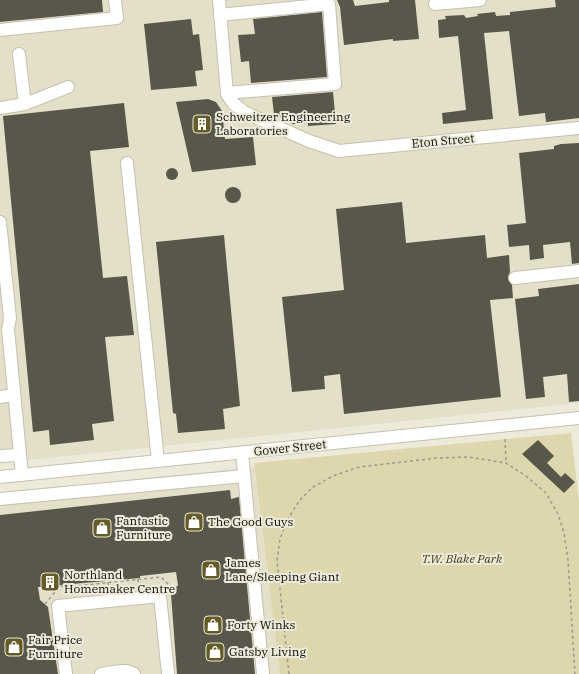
<svg xmlns="http://www.w3.org/2000/svg" width="579" height="674" font-family="'IBM Plex Serif',serif">
	<style>
		.built { fill: #e3dfc8 }
		.green { fill: #ded7ae }
		.building { fill: #595749 }
		.lines { fill: none; stroke-linecap: round; stroke-linejoin: round }
		.minor-casing { stroke: #c3c1b1; stroke-width: 14 }
		.path { stroke: #9b998d; stroke-width: 1.5; stroke-dasharray: 3 3; stroke-linecap: butt }
		.minor { stroke: #fff; stroke-width: 12 }
		.labels { text-anchor: middle; stroke-width: 4; stroke-linejoin: round; paint-order: stroke }
		.poi-label { font-size: 12px; fill: #0e0d08; stroke: #edeada; text-anchor: start }
		.street-label { font-size: 12px; fill: #0e0d08; stroke: #edeada }
		.park-label { font-size: 12px; font-style: italic; fill: #3f380e; stroke: #edeada }
	</style>
	<rect width="100%" height="100%" fill="#edeada"/>
	<g class="built">
		<polygon points="0,0 579,0 579,403 0,463"/>
		<polygon points="254,467 280,674 0,674 0,493"/>
	</g>
	<polygon class="green" points="571,433 579,501 579,674 280,674 254,463"/>
	<g class="building">
		<polygon points="0,0 102,0 103,12 0,22"/>
		<polygon points="337,0 353,0 355,6 389,2 389,0 415,0 419,39 393,41 393,39 344,45 340,7"/>
		<polygon points="555,0 579,0 579,118 546,122 545,113 519,116 509,31 484,33 493,119 443,124 442,113 466,110 458,36 439,38 438,20 446,19 445,16 464,15 466,18 478,16 477,14 495,12 496,16 510,15 510,12 556,7"/>
		<polygon points="322,12 327,77 251,83 249,61 241,62 238,35 255,34 253,19"/>
		<polygon points="191,19 193,35 199,34 203,70 195,71 197,86 151,90 144,24"/>
		<polygon points="333,92 336,124 308,126 308,123 293,124 274,114 272,97"/>
		<polygon points="208,99 216,102 222,111 225,139 253,137 256,165 192,172 176,102"/>
		<polygon points="124,103 129,147 90,151 103,278 127,276 134,335 105,337 114,421 92,424 94,440 50,445 49,430 33,432 3,116"/>
		<polygon points="579,143 579,263 572,264 570,242 543,245 544,258 530,260 529,245 509,247 507,225 526,223 519,153 554,149 554,146 561,144"/>
		<circle cx="172" cy="174" r="6"/>
		<circle cx="233" cy="195" r="8"/>
		<polygon points="402,202 406,243 485,235 487,258 509,255 510,272 508,278 512,285 513,298 490,300 501,397 344,414 340,374 324,376 325,389 292,392 282,297 344,290 336,209"/>
		<polygon points="224,235 240,406 223,409 225,429 178,433 176,414 173,413 156,242"/>
		<polygon points="579,284 579,401 569,402 567,374 543,377 545,397 526,399 515,299 539,296 538,289"/>
		<polygon points="538,440 554,456 547,463 561,477 565,473 575,482 564,493 522,454"/>
		<polygon points="230,490 231,499 239,497 255,674 177,674 171,594 178,585 176,572 140,576 140,578 38,587 40,600 48,607 58,674 0,674 0,515"/>
	</g>
	<g class="lines">
		<g class="minor-casing">
			<g id="minor">
				<polyline points="219,0 227,94 233,103 244,112 309,141 339,151 579,128"/>
				<polyline points="435,4 480,0"/>
				<polyline points="220,15 329,4 335,84 227,93"/>
				<polyline points="0,30 117,18 115,0"/>
				<polyline points="25,104 68,87"/>
				<polyline points="0,108 25,104 19,54"/>
				<polyline points="127,163 158,461"/>
				<polyline points="0,222 10,318 8,329 22,475"/>
				<polyline points="515,278 579,271"/>
				<polyline points="0,397 14,395"/>
				<polyline points="242,453 263,674"/>
				<polyline points="0,456 20,455"/>
				<polyline points="0,477 579,418"/>
				<polyline points="0,499 244,476"/>
				<polyline points="66,674 58,606 160,596 168,674"/>
				<path d="M101,674C111,673 126,668 134,674"/>
			</g>
		</g>
		<g class="path">
			<polyline points="505,439 506,463"/>
			<polyline points="138,579 138,587"/>
			<polyline points="108,582 109,590"/>
			<polyline points="76,586 78,594"/>
			<polyline points="45,604 60,586 76,586 161,577 174,590"/>
			<polyline points="289,674 277,561 280,539 288,519 299,501 313,487 333,476 359,467 437,458 468,457 506,463 526,476 546,493 558,514 564,533 568,560 575,674"/>
		</g>
		<use href="#minor" class="minor"/>
	</g>
	<defs>
		<g id="building-square" transform="scale(1)"><rect x="-9" y="-9" width="18" height="18" rx="4" fill="#645b27" stroke="#edeada"/><path d="M-4-6H4V6H1V3H-1V6H-4ZM-2.5-4.3h1.7v1.8h-1.7ZM.8-4.3h1.7v1.8H.8ZM-2.5-1h1.7V.8h-1.7ZM.8-1h1.7V.8H.8Z" fill="#fff"/></g>
		<g id="shop-square" transform="scale(1)"><rect x="-9" y="-9" width="18" height="18" rx="4" fill="#645b27" stroke="#edeada"/><path d="M-5-2.5h2.3a2.7 3.5 0 0 1 5.4 0H5L5.5 6h-11ZM-1.5-2.5h3a1.5 2.3 0 0 0-3 0Z" fill="#fff"/></g>
	</defs>
	<g fill-rule="evenodd">
		<use href="#building-square" x="202" y="124"/>
		<use href="#shop-square" x="194" y="522"/>
		<use href="#shop-square" x="102" y="528"/>
		<use href="#shop-square" x="211" y="570"/>
		<use href="#building-square" x="50" y="582"/>
		<use href="#shop-square" x="213" y="625"/>
		<use href="#shop-square" x="14" y="647"/>
		<use href="#shop-square" x="215" y="652"/>
	</g>
	<g class="labels">
		<g class="poi-label">
			<text x="216" y="121">Schweitzer Engineering<tspan x="216" dy="14">Laboratories</tspan></text>
			<text x="116" y="525">Fantastic<tspan x="116" dy="14">Furniture</tspan></text>
			<text x="208" y="526">The Good Guys</text>
			<text x="225" y="567">James<tspan x="225" dy="14">Lane/Sleeping Giant</tspan></text>
			<text x="64" y="579">Northland<tspan x="64" dy="14">Homemaker Centre</tspan></text>
			<text x="227" y="629">Forty Winks</text>
			<text x="28" y="644">Fair Price<tspan x="28" dy="14">Furniture</tspan></text>
			<text x="229" y="656">Gatsby Living</text>
		</g>
		<g class="street-label">
			<text transform="translate(443 141) rotate(-5)" y="4">Eton Street</text>
			<text transform="translate(290 448) rotate(-6)" y="4">Gower Street</text>
		</g>
		<g class="park-label">
			<text x="462" y="563">T.W. Blake Park</text>
		</g>
	</g>
</svg>
